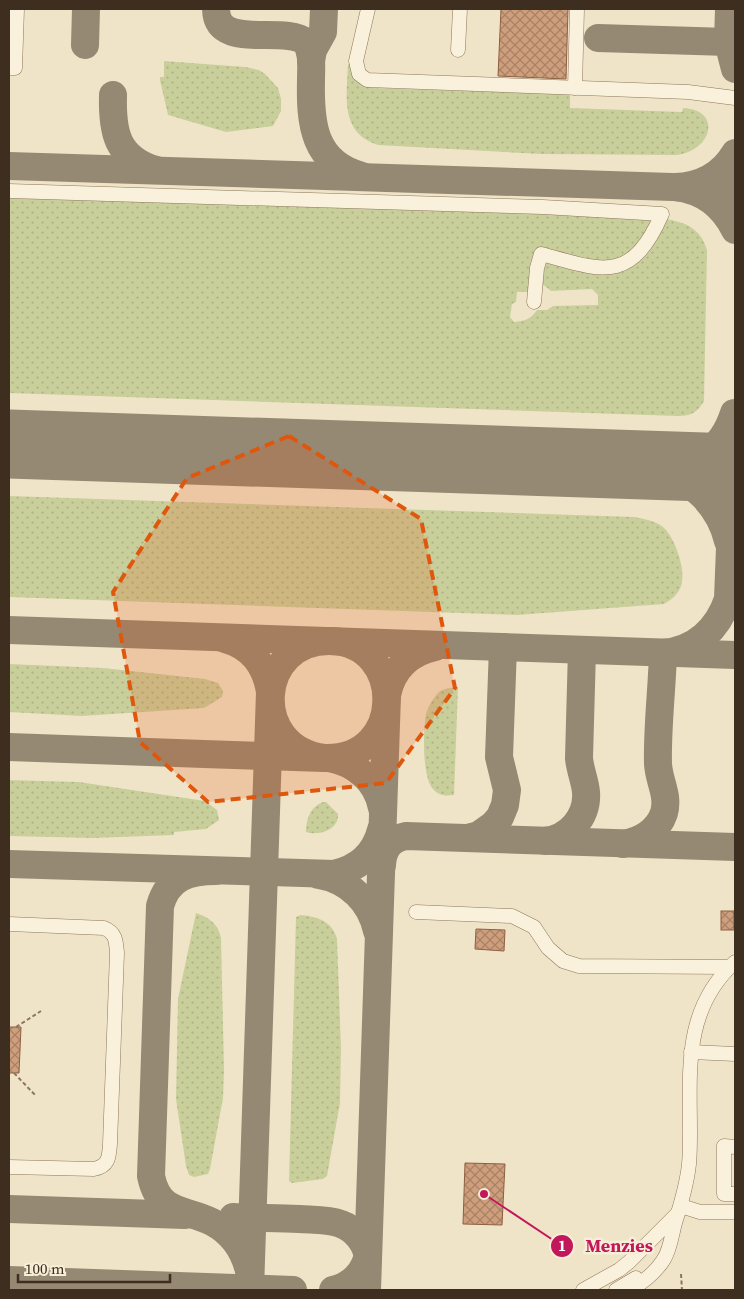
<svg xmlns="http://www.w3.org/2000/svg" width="744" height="1299" font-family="'Source Serif 4',serif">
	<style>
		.grass { fill: url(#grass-dots) }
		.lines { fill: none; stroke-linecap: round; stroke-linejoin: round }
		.taxiway { stroke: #968974; stroke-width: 28 }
		.runway { stroke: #968974; stroke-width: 69 }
		.building { fill: url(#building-cross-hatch); stroke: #8d5f41 }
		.minor-casing { stroke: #8d765c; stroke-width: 15 }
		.path { stroke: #8d765c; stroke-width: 2; stroke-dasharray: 4 2.5; stroke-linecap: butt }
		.minor { stroke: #faf1dc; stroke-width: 14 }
		.marked { fill: #df570d; fill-opacity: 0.2; stroke: #df570d; stroke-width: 4; stroke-dasharray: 10 6; stroke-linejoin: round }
		.leader { fill: none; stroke: #c2185b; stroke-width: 2 }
		.callout-dot { fill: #c2185b; stroke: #f7eed8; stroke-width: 2 }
		.mark-label { font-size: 15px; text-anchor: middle; font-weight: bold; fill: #fff }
		.callout-label { font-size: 18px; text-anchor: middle; font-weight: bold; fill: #c2185b; stroke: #f7eed8; stroke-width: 5; stroke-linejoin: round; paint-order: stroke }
	</style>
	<defs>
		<pattern id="grass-dots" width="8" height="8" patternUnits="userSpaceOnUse" patternTransform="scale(1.25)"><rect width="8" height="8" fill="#c9cf9b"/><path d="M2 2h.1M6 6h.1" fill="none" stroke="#aeb285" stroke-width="1.8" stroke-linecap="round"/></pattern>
		<pattern id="building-cross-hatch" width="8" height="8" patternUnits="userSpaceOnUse" patternTransform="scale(1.25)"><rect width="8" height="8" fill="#cf9f7d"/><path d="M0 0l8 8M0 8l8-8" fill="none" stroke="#a98266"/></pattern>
	</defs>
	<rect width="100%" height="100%" fill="#f0e4c8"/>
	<g class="grass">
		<polygon points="164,61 245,67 259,70 265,74 278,88 281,99 281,111 273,126 226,132 168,115 160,80 160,77 164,77"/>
		<path d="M348,64H351L367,86L373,88L570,94V108L682,112L683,108C723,110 712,151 676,155L541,154L378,145C339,133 347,95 348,64Z"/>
		<path d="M9,197L274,206L275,204L531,211L654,219C654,228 648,235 642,243C616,280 574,260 538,249C535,260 534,286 529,292H517L516,302L512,304L510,317L514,322C525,321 531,319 537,310H547L553,306L598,305V295L592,289L551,291L545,286L538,284C537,274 539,261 551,260C555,259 561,262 565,263C583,268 605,275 622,268C643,259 653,237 665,219C686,222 701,229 707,250L704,401C697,413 691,416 677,416L9,393Z"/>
		<path d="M9,496L634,517C644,519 656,521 663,527C674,536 685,567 682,581C681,592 673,599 664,604L517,615L9,597Z"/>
		<polygon points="9,664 103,668 205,679 218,683 223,691 222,697 204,708 82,716 9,712"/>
		<path d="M458,687L454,795C446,796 439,796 433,789C422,777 423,731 426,714C428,707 432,700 437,694C442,688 451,688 458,687Z"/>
		<polygon points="9,780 79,782 205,801 217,810 219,820 206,829 174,832 174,835 93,838 9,836"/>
		<path d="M323,802H326L338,814C339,830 319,836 306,832C306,819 310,807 323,802Z"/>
		<path d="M196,913C209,917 218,924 221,938L224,1070L223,1098L210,1169L208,1174L194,1177L189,1175L186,1166L176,1099L178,999Z"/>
		<path d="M301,915C318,917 332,921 337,939L341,1048L340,1103L327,1176L323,1179L292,1183L289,1181L296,917Z"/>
	</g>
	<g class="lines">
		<g class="taxiway">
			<path d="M216,9C217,52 283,24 306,42C313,54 311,67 311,80C310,123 313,163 362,176"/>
			<polyline points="729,9 728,42 735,69"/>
			<polyline points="598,38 728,42"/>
			<polyline points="85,45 86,9"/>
			<polyline points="311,61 313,50 323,32 324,9"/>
			<path d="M113,95C112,131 116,158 156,170"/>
			<path d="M735,153C722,175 700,186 675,187C703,190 723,205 735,230"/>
			<polyline points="9,166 735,189"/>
			<path d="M617,464C631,466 645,467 659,470C693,479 720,507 728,541"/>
			<path d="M654,466C695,462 720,456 734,413"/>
			<polyline points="9,630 735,655"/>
			<path d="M225,639C251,646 266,665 270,692L250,1290"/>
			<path d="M9,747L204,754C244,755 284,757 324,758C406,761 406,643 331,641C256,639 248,748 324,758"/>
			<path d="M329,758C356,763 377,781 382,808"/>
			<polyline points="467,838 479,835 493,825 500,817 505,805 507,790 499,757 503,647"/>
			<path d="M545,841C569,838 588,817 586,792C585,781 580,770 579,758L582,650"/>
			<path d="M623,844C641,841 658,831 664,813C669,795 659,782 658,764C657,729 662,689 663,653C696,650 718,629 728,599L735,419"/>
			<path d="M9,864L334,874C357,869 375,854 381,830"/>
			<path d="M382,865C383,849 390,839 406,836L735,847"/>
			<path d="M216,871C189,871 168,877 160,906L151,1176C159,1215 184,1208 212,1222C231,1232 244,1250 249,1271"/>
			<path d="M319,875C349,880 371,902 377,931"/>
			<polyline points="9,1209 185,1215"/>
			<path d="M233,1217C255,1218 277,1218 299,1219C313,1220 328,1219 341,1224C355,1229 367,1244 368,1259"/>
			<polyline points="9,1280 293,1290"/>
			<path d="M333,1290C351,1286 365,1272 368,1254"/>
			<path d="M367,1290L387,695C392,669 410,652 435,647"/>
		</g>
		<polyline class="runway" points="9,444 735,468"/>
	</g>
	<g class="building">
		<polygon points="501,9 568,9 566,79 498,76"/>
		<rect x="721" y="911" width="13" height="19"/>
		<polygon points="476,929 505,930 504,951 475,949"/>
		<polygon points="9,1027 21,1027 19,1073 9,1073"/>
		<polygon points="465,1163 505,1164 502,1225 463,1224"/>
	</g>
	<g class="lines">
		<g class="minor-casing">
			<g id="minor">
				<polyline points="368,9 356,61 359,74 367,80 688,92 735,98"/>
				<polyline points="458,50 460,9"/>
				<polyline points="9,68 15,68 17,9"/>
				<polyline points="575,88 577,9"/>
				<path d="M9,191L543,207L662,214C631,284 603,271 541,254L537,268L534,302"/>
				<polyline points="416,912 512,916 534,927 548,948 563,961 579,966 729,967"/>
				<path d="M9,924L104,928C116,933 116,941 117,953L110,1144C109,1157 109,1166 94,1169L9,1167"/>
				<polyline points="691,1052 735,1054"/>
				<polyline points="735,1147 724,1146 724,1194 735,1194"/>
				<polyline points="681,1206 700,1212 735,1212"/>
				<polyline points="583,1290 619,1270 629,1262 677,1214"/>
				<polyline points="616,1290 636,1278"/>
				<path d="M630,1290C642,1283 656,1272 664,1259C670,1250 672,1234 675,1223C681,1204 687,1184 689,1164C690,1154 690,1143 690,1133C690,1070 683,1009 735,962"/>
			</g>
		</g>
		<g class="path">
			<polyline points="16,1027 41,1011"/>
			<polyline points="14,1073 36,1096"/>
			<polyline points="681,1274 682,1290"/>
		</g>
		<use href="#minor" class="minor"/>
	</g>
	<path class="marked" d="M289,436L421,519L455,688L386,783L208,802L140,742L113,592L187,478Z"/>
	<path class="leader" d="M484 1194L562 1246"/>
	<g class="callout-dot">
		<circle cx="484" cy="1194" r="5"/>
		<circle cx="562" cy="1246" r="12"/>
	</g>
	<g class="mark-label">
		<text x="562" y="1251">1</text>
	</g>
	<g class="callout-label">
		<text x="619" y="1252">Menzies</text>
	</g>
	<rect width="744" height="1299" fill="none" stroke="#3d2e20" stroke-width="20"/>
	<path d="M18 1274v8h152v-8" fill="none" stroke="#3d2e20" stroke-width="2.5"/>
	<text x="25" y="1274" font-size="15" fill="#3d2e20" stroke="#f7eed8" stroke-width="4" paint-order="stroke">100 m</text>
</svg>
